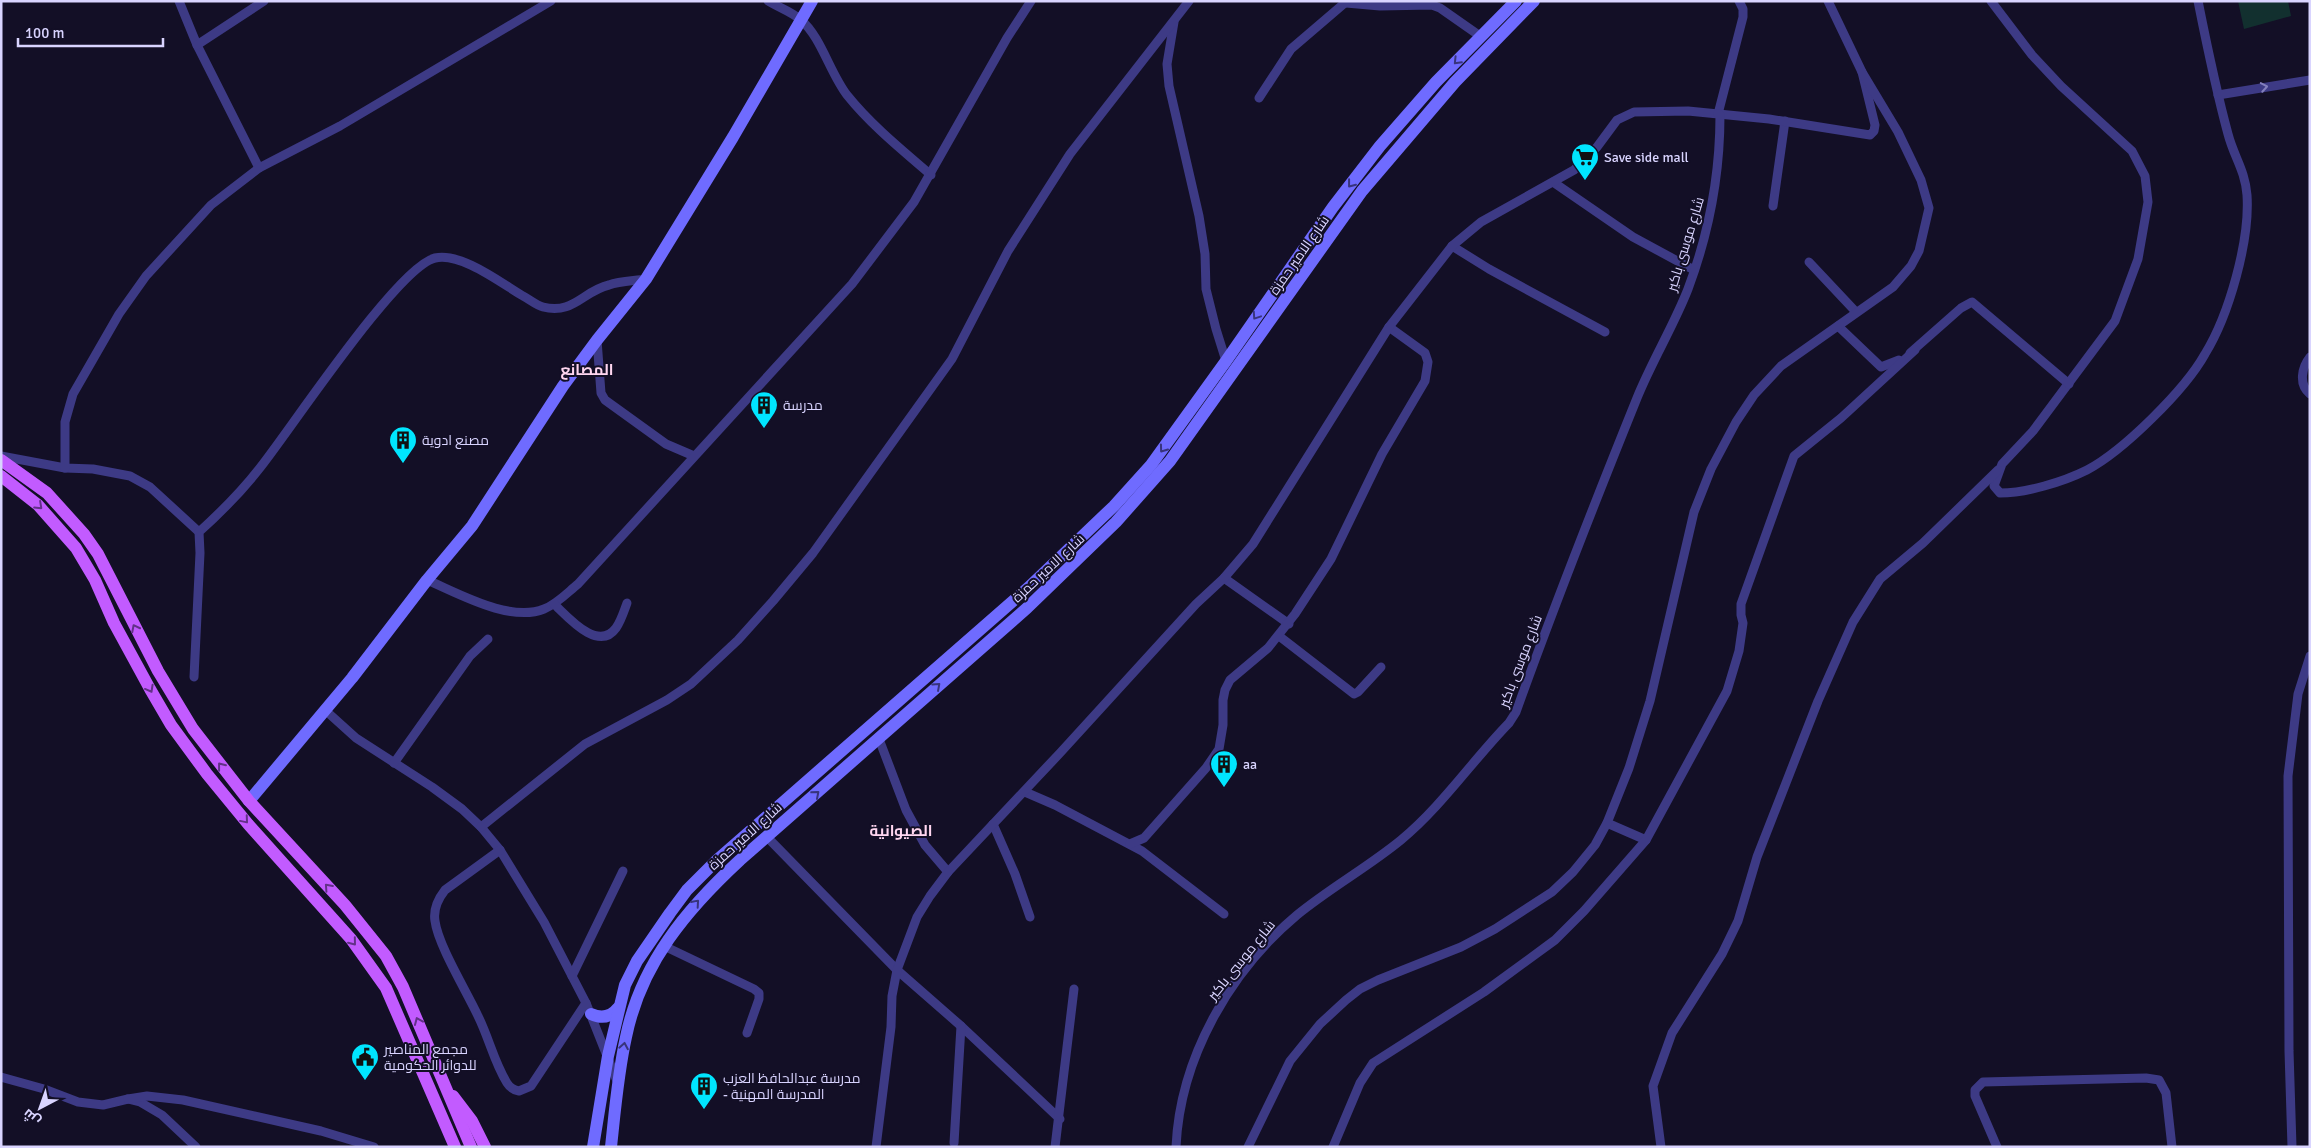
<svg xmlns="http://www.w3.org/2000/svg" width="2311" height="1148" font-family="Signika,Cairo,sans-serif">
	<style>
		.green { fill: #12302f }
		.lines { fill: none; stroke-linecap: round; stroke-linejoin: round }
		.street { stroke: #3d3a85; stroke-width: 9 }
		.secondary { stroke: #6f6bff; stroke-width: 12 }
		.primary { stroke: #c25bff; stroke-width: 12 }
		.oneway { stroke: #38347d }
		.oneway2 { stroke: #837fbc }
		.oneway3 { stroke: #623188 }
		.labels { text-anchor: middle; stroke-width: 4; stroke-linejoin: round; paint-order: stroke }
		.poi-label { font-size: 14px; fill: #d9d4ff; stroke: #130f26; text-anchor: start }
		.street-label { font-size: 14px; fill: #d9d4ff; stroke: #130f26 }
		.neighbourhood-label { font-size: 15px; font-weight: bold; fill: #ffd6f0; stroke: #130f26 }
	</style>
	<rect width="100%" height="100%" fill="#130f26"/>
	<polygon class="green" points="2238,1 2288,1 2291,16 2244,29"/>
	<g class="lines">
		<g class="street">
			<polyline points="179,1 197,45 259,168"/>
			<path d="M768,1C778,7 792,12 801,20C821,37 830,73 847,95C871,125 902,150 931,175"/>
			<path d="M1991,1L2032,55L2061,86L2132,151L2145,176L2148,202L2138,259L2115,321L2033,431L2002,464L1994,486L2000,493C2026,493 2063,482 2087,470C2123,451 2185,390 2205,354C2229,315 2250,241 2247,195C2245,170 2234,157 2228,134C2216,90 2207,46 2198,1"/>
			<polyline points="1346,3 1380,6 1432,5 1440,8 1480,36"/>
			<polyline points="1174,22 1167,64 1169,86 1199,216 1205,254 1206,289 1216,329 1226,361"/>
			<polyline points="197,45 264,1"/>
			<polyline points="2218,95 2310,80"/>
			<polyline points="1259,98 1291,49 1347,1"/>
			<polyline points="1718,114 1743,17 1743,9 1739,1"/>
			<polyline points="1553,182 1633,237 1694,270"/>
			<polyline points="1773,206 1785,121"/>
			<polyline points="1452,246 1489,269 1605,332"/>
			<polyline points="1809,262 1856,312"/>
			<polyline points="1838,326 1881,367 1899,360"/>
			<polyline points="597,340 601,393 605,400 666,444 694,456"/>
			<polyline points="1910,353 1961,308 1972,302 2069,384"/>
			<path d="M2310,357C2302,367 2298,384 2310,394"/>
			<polyline points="1,456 65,468 93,469 130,476 150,487 199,532"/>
			<polyline points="65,468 65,422 73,394 119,314 146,276 211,205 259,168 340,126 551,1"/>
			<polyline points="1224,578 1289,624"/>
			<path d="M427,580C458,593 510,623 544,609C557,604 567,593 578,584L852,284L914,202L1007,38L1031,1"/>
			<path d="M554,604C567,616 598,653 616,628C621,621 624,611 627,603"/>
			<polyline points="1279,636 1354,694 1358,692 1381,667"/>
			<path d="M194,677L200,553L199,532C220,513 241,492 259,469C289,432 397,267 435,258C461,252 501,283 523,296C529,299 536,305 543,307C573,315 583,291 609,285C620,281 634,281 646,279"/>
			<polyline points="325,710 356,738 432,787 462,809 481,827 500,850 544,922 586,1003 617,1081"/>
			<polyline points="879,739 906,810 925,845 948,872"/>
			<polyline points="394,763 470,656 488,639"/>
			<polyline points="1025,792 1055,805 1142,851 1224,914"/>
			<polyline points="1607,823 1646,840"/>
			<polyline points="993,824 1015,874 1030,917"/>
			<polyline points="481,827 585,744 667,700 691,684 738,640 773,601 813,553 952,359 1008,251 1070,154 1189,1"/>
			<polyline points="767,837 897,970 961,1026 1060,1119"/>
			<polyline points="1130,844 1144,838 1206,768 1219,749 1223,725 1223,700 1225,690 1230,680 1268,648 1295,614 1331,559 1382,454 1425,381 1428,362 1425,353 1389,327"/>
			<path d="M500,850L445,890C438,899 433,909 435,921C438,945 467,992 478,1016C489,1038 494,1062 507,1083C510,1088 514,1090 519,1091L531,1086L586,1003"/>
			<polyline points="664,946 754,989 759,993 759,999 747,1033"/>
			<polyline points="572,976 623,871"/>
			<polyline points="1,1077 44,1089 78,1102 103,1105 128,1099 140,1102 162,1115 196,1147"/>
			<polyline points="128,1099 147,1096 183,1100 321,1131 374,1147"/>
			<polyline points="954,1143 961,1026"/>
			<polyline points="876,1147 891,1027 892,996 897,970 917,917 930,896 948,872 1060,753 1196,604 1224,578 1253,544 1389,327 1452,246 1481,222 1574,170 1597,147 1617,120 1634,112 1688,111 1769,119 1870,135 1874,131 1875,125 1862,72"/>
			<polyline points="1055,1147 1074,989"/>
			<path d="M1176,1147C1180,1058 1230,971 1297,915C1330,888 1368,867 1401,840C1442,806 1472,761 1509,723L1516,712C1554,606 1595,502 1637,398C1652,361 1674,325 1688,289C1709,233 1720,175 1720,115L1718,114"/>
			<polyline points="1248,1147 1290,1061 1320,1024 1346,1000 1360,989 1378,980 1461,947 1495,929 1552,892 1573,872 1595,845 1607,823 1629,768 1650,701 1694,512 1711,469 1736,422 1754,395 1781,366 1893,287 1911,266 1919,251 1929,208 1921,180 1898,132 1862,72 1828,1"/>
			<polyline points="1333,1147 1360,1083 1373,1063 1484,992 1555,940 1584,911 1646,840 1727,691 1739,651 1743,623 1741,615 1741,604 1794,456 1841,418 1915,350"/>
			<polyline points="1661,1147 1653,1086 1672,1033 1722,954 1738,921 1757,857 1818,701 1853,622 1880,579 1923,543 1998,470"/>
			<polyline points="1997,1147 1975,1096 1975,1090 1983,1082 2146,1078 2159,1080 2166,1093 2172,1147"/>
			<polyline points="2292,1147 2289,1051 2288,776 2298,694 2310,656"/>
		</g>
		<g class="secondary">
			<polyline points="249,801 352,678 427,580 472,526 563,386 597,340 646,279 733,137 812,1"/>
			<path d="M591,1014C602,1019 611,1017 618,1008"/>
			<polyline points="593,1147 608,1056 625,985 637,961 670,913 687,890 717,860 1029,587 1114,506 1151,465 1226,361 1333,207 1380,146 1436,82 1516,1"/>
			<path d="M611,1147C615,1110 618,1073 626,1037C641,963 687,909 740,860L1027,608L1116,522L1170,461L1362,191L1455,82L1534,1"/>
		</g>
		<g class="primary">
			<polyline points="1,460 47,493 84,534 98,554 158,671 193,729 249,801 345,905 386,956 403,987 471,1147"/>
			<polyline points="1,476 38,505 76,548 95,580 114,623 150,689 171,725 207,774 248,824 351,939 386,988 455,1147"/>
			<polyline points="453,1096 472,1121 485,1147"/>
		</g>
	</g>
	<defs><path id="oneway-chevron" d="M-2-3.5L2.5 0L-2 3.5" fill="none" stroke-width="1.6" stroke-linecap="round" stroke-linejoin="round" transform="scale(1.25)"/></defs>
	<g class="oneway">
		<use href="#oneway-chevron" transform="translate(1457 61) rotate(134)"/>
		<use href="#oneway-chevron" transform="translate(1351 184) rotate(128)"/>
		<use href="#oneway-chevron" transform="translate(1256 316) rotate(124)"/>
		<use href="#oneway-chevron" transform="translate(1163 449) rotate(126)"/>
		<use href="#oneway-chevron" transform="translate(937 686) rotate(-42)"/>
		<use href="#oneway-chevron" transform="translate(816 794) rotate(-41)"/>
		<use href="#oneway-chevron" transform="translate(696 903) rotate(-49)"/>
		<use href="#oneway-chevron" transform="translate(624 1046) rotate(-80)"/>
	</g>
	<use class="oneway2" href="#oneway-chevron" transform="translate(2264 87) rotate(-10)"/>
	<g class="oneway3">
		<use href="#oneway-chevron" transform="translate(39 506) rotate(43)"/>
		<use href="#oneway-chevron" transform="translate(135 628) rotate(-117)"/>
		<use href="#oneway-chevron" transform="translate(150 689) rotate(61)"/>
		<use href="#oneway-chevron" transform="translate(221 766) rotate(-128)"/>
		<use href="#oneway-chevron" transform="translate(245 820) rotate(50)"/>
		<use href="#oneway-chevron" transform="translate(328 887) rotate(-132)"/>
		<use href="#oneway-chevron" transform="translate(353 942) rotate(51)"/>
		<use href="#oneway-chevron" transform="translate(418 1021) rotate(-113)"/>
	</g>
	<defs>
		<g id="supermarket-pin" transform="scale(1.4375)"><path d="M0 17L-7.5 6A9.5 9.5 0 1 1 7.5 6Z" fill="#00e5ff" stroke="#130f26"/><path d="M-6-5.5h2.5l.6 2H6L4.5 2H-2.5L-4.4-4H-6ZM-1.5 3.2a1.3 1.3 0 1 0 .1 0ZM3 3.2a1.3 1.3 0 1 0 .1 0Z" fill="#111"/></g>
		<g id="building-pin" transform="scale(1.4375)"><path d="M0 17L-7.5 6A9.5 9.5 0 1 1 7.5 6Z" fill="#00e5ff" stroke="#130f26"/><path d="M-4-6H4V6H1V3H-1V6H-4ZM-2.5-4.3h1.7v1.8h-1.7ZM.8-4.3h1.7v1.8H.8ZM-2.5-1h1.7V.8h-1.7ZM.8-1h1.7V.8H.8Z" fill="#111"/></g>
		<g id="civic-pin" transform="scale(1.4375)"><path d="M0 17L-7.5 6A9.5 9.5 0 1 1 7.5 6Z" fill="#00e5ff" stroke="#130f26"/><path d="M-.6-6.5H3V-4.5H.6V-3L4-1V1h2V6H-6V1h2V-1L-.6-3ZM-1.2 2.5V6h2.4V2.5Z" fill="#111"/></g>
	</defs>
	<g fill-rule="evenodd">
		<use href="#supermarket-pin" x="1585" y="157"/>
		<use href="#building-pin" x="764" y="405"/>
		<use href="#building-pin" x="403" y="440"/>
		<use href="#building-pin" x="1224" y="764"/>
		<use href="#civic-pin" x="365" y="1057"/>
		<use href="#building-pin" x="704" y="1086"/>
	</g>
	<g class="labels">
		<g class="poi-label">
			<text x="1604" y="162">Save side mall</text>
			<text x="783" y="410">مدرسة</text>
			<text x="422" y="445">مصنع ادوية</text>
			<text x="1243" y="769">aa</text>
			<text x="384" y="1054">مجمع المناصير<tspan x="384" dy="16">للدوائر الحكومية</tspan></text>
			<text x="723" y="1083">مدرسة عبدالحافظ العزب<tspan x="723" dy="16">- المدرسة المهنية</tspan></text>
		</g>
		<g class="street-label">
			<text transform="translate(1685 244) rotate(-73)" y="5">شارع موسى باكير</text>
			<text transform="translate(1299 255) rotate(-55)" y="5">شارع الامير حمزة</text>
			<text transform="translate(1048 568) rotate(-43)" y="5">شارع الامير حمزة</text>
			<text transform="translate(1520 661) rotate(-69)" y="5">شارع موسى باكير</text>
			<text transform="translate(745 836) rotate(-42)" y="5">شارع الامير حمزة</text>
			<text transform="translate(1241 960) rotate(-51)" y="5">شارع موسى باكير</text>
		</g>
		<g class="neighbourhood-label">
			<text x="587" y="375">المصانع</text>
			<text x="901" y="836">الصيوانية</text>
		</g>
	</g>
	<rect width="2311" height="1148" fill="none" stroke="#d9d4ff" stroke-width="5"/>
	<g transform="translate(40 1108) rotate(221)" stroke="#130f26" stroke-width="4" paint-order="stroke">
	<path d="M0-4L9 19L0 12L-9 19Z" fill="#d9d4ff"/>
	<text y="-8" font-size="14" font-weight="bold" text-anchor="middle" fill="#d9d4ff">ش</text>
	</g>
	<path d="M18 38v8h145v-8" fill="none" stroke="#d9d4ff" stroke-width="2.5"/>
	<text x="25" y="38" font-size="15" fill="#d9d4ff" stroke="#130f26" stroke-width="4" paint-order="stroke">100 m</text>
</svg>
